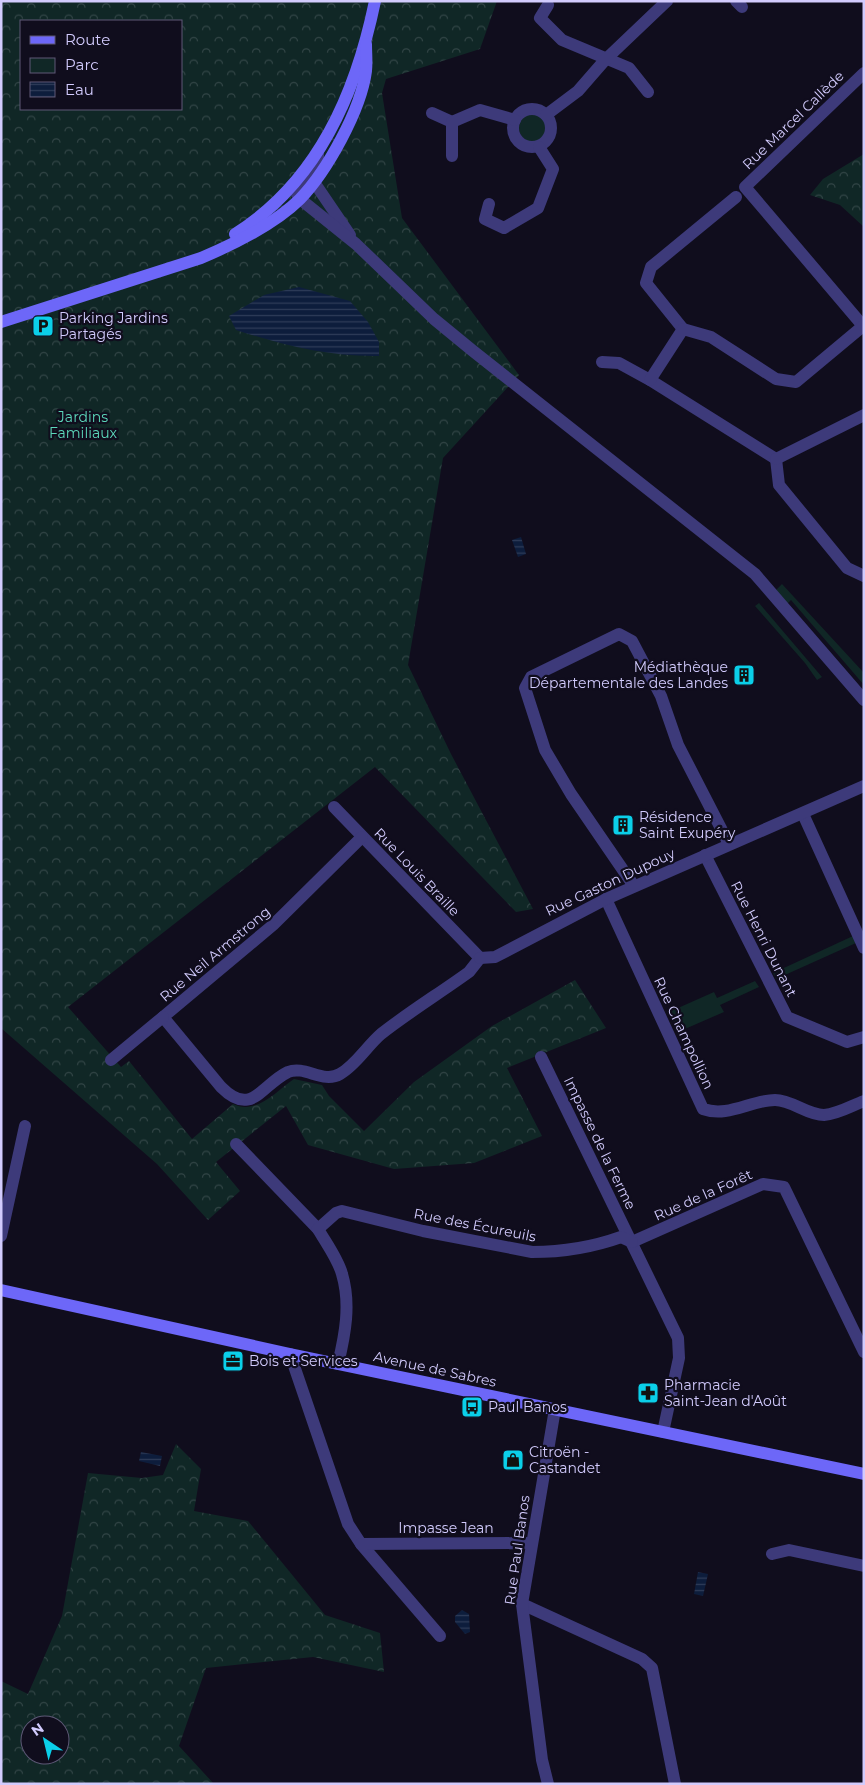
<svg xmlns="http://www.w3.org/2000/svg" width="865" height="1785" font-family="Montserrat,sans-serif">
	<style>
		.green { fill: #102726 }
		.forest { fill: url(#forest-crowns); fill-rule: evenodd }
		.water { fill: url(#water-rules) }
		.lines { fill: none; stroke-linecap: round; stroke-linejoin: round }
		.minor { stroke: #3d3a7a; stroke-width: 12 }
		.tertiary { stroke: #3d3a7a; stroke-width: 12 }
		.secondary { stroke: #6d67f8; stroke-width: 12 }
		.labels { text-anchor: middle; stroke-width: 4.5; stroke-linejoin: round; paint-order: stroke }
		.street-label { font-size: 14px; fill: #d2cbfd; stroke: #100d1d }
		.poi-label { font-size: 14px; fill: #d2cbfd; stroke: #100d1d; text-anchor: start }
		.park-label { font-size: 14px; fill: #5cd8bb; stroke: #100d1d }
	</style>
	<defs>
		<pattern id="forest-crowns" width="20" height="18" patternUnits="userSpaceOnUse" patternTransform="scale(1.25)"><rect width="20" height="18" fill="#102726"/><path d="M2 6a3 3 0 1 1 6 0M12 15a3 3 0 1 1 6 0" fill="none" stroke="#324546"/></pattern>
		<pattern id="water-rules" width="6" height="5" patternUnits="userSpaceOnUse" patternTransform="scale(1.25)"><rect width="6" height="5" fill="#0d1d3c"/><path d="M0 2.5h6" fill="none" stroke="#2f3c59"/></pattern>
	</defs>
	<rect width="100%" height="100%" fill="#100d1d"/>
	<g class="green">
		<circle cx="533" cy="128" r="14"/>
		<polygon points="782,584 864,673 864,685 791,600 786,605 775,591"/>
		<polygon points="759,603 822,677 817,680 805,663 755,606"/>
		<polygon points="853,936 856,943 776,979 773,973"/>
		<polygon points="755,981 759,987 720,1005 724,1012 678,1032 669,1012 714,992 717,998"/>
	</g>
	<g class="forest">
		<path d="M1,1H497L480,49L386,79L382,93L402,218L519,375L443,458L408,665L451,754L533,909L516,912L375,767L68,1007L121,1067L129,1061L192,1139L233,1104C257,1115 275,1092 294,1079L322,1085L329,1096L364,1131L414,1082L492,1026L575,980L606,1028L507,1068L542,1136L474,1163L394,1169L308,1145L286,1106L216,1162L240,1191L208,1220L157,1164L1,1028ZM21,21H181V109H21Z"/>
		<polygon points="864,154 864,227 840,205 810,195 823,179"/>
		<path d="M176,1444L201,1469L194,1511L248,1521L325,1615L380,1633L384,1672L313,1657L206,1668L179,1746L214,1784H1V1681L28,1694L62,1616L88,1473L142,1478L163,1475ZM30,1725H60V1755H30Z"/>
	</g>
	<g class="water">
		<path d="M299,287L350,301L368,322L379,342V356C329,357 283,345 236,330L229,316L264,295Z"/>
		<polygon points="521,537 526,554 518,557 512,540"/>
		<polygon points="141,1452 162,1456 160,1466 139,1461"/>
		<polygon points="698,1572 708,1574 703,1596 694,1594"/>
		<polygon points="462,1610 469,1614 470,1632 465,1634 455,1622 455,1616"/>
	</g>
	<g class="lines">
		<g class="minor">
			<polyline points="736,1 742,7"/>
			<polyline points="548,5 540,18 562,40 629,68 648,92"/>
			<polyline points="864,73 745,187 864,327"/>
			<circle cx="532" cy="128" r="19"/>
			<polyline points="432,113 452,122"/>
			<polyline points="546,115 578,91 605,60 667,1"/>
			<polyline points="452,156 452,122 480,110 515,120"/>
			<polyline points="314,182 350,235"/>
			<polyline points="300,199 356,244 434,319 473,351 755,574 864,700"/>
			<polyline points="489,204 485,219 504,228 538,208 553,169 539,147"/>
			<polyline points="683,329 646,283 651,267 736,197"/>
			<polyline points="602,362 619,363 650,380 776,459"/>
			<polyline points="650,380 683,329 711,337 776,379 796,382 863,326"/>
			<polyline points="776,459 779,485 847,568 864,576"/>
			<polyline points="776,459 864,415"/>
			<polyline points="334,807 480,958"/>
			<polyline points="803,814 864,948"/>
			<path d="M362,837L273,925L163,1017L221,1087C252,1118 261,1085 288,1072C305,1065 323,1084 340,1074C356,1065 367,1046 381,1034C409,1012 440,993 469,972L480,958"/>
			<polyline points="705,855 787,1017 847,1042 864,1037"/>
			<polyline points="634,886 571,794 545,750 525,688 531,677 619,634 632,641 661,696 678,745 729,844"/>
			<path d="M606,899L703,1109C728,1118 751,1100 775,1100C792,1100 807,1115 824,1115C838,1114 851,1106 864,1101"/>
			<polyline points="480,958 495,957 606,899 864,786"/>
			<polyline points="541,1057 678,1338 679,1358 663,1432"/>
			<polyline points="111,1060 163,1017"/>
			<polyline points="236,1144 318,1229"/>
			<polyline points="1,1236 25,1126"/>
			<polyline points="632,1242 763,1184 784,1187 864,1352"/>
			<polyline points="290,1354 348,1524 361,1544 440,1636"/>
			<path d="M338,1364C345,1335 351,1304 342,1274C338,1259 326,1243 318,1229L336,1213L342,1211L423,1231L532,1252C561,1252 593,1247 621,1237L632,1242"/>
			<polyline points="361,1544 531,1543"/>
			<polyline points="772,1554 789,1550 864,1566"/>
			<polyline points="522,1604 642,1659 652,1668 675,1784"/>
			<polyline points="548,1784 542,1760 522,1604 555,1409"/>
		</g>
		<polyline class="tertiary" points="300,199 296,192 318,165 318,153"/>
		<g class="secondary">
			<path d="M235,234C318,182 356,93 375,1"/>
			<path d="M1,322L201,258C234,244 274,225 300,199C327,171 361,110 366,71C367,62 366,53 366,44"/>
			<polyline points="1,1290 290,1354 864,1474"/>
		</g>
	</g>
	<defs>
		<g id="parking-square" transform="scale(1.125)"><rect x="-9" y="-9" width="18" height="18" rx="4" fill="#0bcfe9" stroke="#100d1d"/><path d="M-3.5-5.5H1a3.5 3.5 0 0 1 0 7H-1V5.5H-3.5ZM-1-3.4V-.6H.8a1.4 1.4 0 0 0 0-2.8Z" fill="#111"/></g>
		<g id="building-square" transform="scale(1.125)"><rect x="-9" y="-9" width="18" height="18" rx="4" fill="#0bcfe9" stroke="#100d1d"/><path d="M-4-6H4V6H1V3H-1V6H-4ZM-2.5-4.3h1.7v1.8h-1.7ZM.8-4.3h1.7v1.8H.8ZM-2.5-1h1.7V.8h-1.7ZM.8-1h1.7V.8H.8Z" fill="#111"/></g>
		<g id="office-square" transform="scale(1.125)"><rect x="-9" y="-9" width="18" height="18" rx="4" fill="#0bcfe9" stroke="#100d1d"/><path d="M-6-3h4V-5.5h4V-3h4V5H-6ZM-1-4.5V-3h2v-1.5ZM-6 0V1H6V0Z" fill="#111"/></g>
		<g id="pharmacy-square" transform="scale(1.125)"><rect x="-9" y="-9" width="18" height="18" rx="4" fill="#0bcfe9" stroke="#100d1d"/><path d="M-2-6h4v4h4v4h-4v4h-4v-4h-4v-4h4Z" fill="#111"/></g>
		<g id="bus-square" transform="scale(1.125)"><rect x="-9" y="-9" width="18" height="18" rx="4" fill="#0bcfe9" stroke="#100d1d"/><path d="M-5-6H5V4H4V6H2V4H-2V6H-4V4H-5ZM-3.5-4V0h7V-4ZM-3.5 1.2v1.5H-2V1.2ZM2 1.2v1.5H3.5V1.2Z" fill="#111"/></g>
		<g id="shop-square" transform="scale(1.125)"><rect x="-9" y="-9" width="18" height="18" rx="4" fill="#0bcfe9" stroke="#100d1d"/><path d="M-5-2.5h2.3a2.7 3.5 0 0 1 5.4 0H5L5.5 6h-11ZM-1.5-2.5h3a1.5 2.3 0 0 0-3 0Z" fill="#111"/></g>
	</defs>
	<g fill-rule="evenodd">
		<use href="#parking-square" x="43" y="326"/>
		<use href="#building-square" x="744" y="675"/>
		<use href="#building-square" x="623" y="825"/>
		<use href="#office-square" x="233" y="1361"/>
		<use href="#pharmacy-square" x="648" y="1393"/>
		<use href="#bus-square" x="472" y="1407"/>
		<use href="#shop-square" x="513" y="1460"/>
	</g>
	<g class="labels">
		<g class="street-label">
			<text transform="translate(793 120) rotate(-44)" y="5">Rue Marcel Callède</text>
			<text transform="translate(417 872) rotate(46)" y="5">Rue Louis Braille</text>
			<text transform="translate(610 882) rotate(-25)" y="5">Rue Gaston Dupouy</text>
			<text transform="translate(764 939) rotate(63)" y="5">Rue Henri Dunant</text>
			<text transform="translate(215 954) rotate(-40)" y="5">Rue Neil Armstrong</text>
			<text transform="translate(684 1033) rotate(65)" y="5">Rue Champollion</text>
			<text transform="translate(600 1143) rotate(64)" y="5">Impasse de la Ferme</text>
			<text transform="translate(703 1195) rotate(-24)" y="5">Rue de la Forêt</text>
			<text transform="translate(475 1225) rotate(11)" y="5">Rue des Écureuils</text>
			<text transform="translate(435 1369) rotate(12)" y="5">Avenue de Sabres</text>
			<text x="446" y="1533">Impasse Jean</text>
			<text transform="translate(517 1550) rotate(-82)" y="5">Rue Paul Banos</text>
		</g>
		<g class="poi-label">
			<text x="59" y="323">Parking Jardins<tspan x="59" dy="16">Partagés</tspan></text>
			<text x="728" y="672" text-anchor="end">Médiathèque<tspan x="728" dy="16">Départementale des Landes</tspan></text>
			<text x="639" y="822">Résidence<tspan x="639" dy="16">Saint Exupéry</tspan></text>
			<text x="249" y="1366">Bois et Services</text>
			<text x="664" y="1390">Pharmacie<tspan x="664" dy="16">Saint-Jean d'Août</tspan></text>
			<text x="488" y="1412">Paul Banos</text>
			<text x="529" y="1457">Citroën -<tspan x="529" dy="16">Castandet</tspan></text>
		</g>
		<g class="park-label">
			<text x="83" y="422">Jardins<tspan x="83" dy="16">Familiaux</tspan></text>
		</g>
	</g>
	<rect width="865" height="1785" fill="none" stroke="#d2cbfd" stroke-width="5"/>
	<rect x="20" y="20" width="162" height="90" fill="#100d1d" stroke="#5e5977"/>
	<rect x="30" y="36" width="25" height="8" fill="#6d67f8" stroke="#5e5977"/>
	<text x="65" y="45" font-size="15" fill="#d2cbfd">Route</text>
	<rect x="30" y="58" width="25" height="15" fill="#102726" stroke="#5e5977"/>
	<text x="65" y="70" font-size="15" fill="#d2cbfd">Parc</text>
	<rect x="30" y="82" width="25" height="15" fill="url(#water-rules)" stroke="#5e5977"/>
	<text x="65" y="95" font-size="15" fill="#d2cbfd">Eau</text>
	<g transform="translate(45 1740) rotate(325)"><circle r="24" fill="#100d1d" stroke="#5e5977"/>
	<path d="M0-4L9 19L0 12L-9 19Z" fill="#0bcfe9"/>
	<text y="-8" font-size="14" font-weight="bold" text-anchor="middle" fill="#d2cbfd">N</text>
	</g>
</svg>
